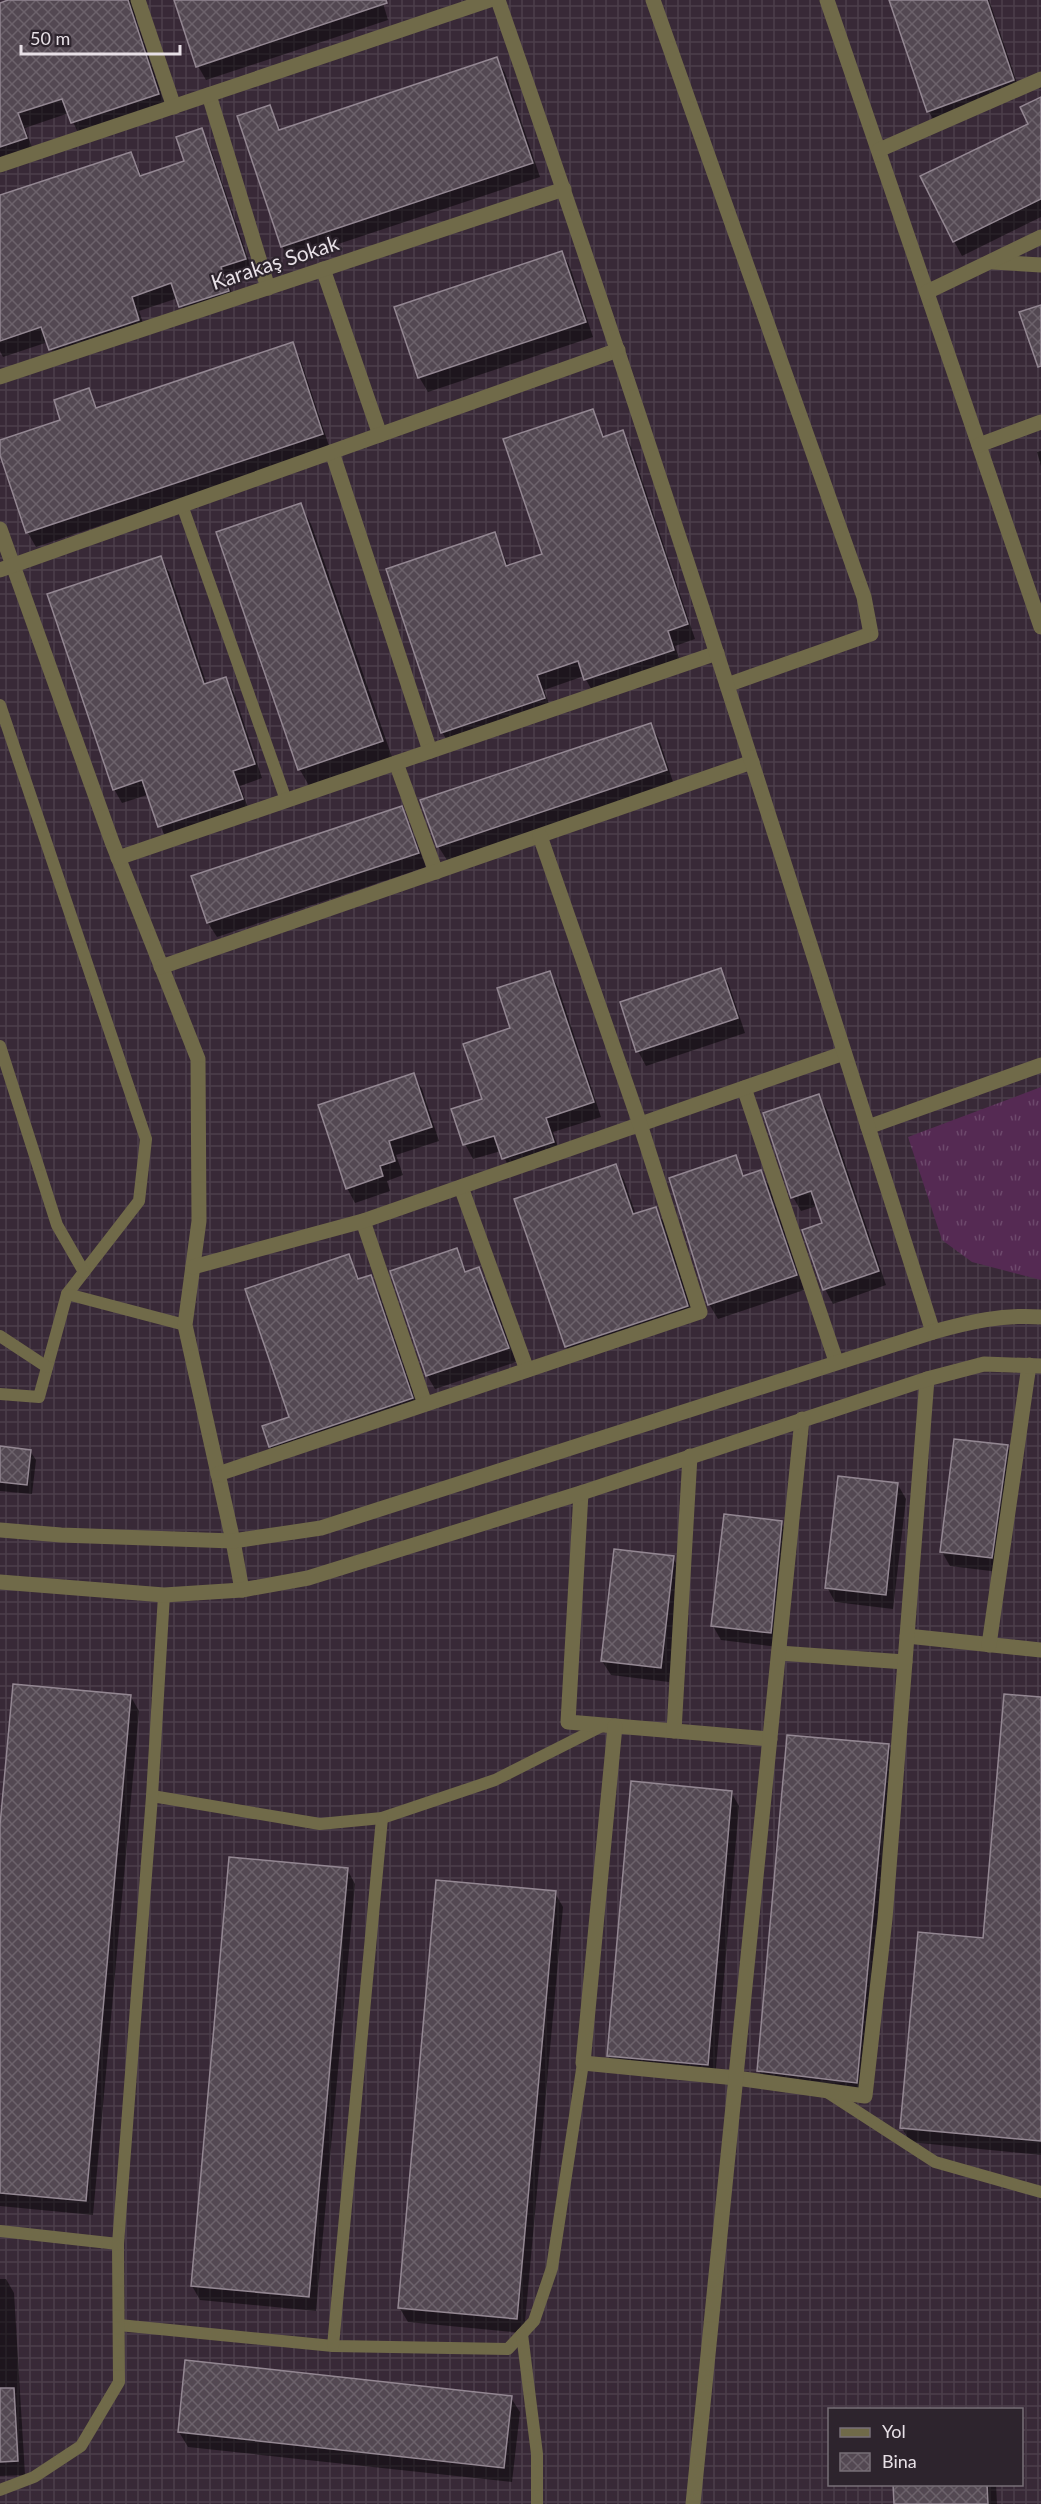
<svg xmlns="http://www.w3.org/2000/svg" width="1041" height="2504" font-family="Lato,sans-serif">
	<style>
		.industrial { fill: url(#industrial-grid); fill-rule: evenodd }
		.grass { fill: url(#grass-tufts) }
		.shadow { fill: #0007 }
		.building { fill: url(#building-cross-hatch); stroke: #938792; stroke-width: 1.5 }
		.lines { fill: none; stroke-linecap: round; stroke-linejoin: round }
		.service { stroke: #706a49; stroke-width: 12 }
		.minor { stroke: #706a49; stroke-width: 15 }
		.tertiary { stroke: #706a49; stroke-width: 15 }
		.labels { text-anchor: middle; stroke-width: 4.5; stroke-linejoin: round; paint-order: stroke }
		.street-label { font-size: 21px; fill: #e7e0e6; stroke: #2d242d }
	</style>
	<defs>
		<pattern id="industrial-grid" width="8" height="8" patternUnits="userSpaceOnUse" patternTransform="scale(1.5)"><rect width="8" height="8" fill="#382937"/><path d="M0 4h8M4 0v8" fill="none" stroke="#4b3e4a"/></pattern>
		<pattern id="grass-tufts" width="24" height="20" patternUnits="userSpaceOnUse" patternTransform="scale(1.5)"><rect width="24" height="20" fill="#552a53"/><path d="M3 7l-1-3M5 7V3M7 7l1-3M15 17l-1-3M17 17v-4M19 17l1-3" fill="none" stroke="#6d496c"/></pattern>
		<pattern id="building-cross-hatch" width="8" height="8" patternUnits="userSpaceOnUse" patternTransform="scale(1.5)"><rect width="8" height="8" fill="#534852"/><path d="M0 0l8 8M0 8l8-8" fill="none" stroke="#6c626b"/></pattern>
	</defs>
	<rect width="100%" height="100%" fill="#2d242d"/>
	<path class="industrial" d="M0,0H1041V2504H0ZM830,2410H1022V2484H830Z"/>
	<polygon class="grass" points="1041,1087 1041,1280 972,1262 942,1240 908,1137"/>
	<g class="shadow">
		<polygon points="14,0 134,0 137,11 136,19 166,108 80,137 69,113 25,128 34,153 0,164 0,5"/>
		<polygon points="176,0 382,0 388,20 206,80 198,66"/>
		<polygon points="890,0 989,0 1021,95 937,126 929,112"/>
		<polygon points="497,59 505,73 540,177 290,260 282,246 270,106 281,131"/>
		<polygon points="1041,98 1041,217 962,256 954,241 1030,125"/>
		<polygon points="201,130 209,144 253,273 228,282 236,305 189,321 178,298 139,311 147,335 59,364 48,342 3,357 0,351 0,197 131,153 142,176 186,162"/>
		<polygon points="562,252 570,267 593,337 428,392 419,377"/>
		<polygon points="292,344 300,358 330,449 36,547 28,533 0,451 0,441 62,420 88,390 98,409"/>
		<polygon points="592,410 605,438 622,432 631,447 695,639 675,646 681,664 594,694 584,676 544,690 552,712 451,747 442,732 494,534 509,567 543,555"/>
		<polygon points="1041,451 1041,466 1037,452"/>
		<polygon points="300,504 311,524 393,760 311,789 300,770 218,533"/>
		<polygon points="160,558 169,572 207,685 226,679 234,693 262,778 240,786 250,813 167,841 147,795 122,803 114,789"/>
		<polygon points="650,725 659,739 674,785 447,860 438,846"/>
		<polygon points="401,808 409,823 426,867 217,937 208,923 193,877"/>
		<polygon points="721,970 729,985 745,1033 646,1066 638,1051"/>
		<polygon points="549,972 558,987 601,1117 553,1132 561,1156 512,1173 501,1151 473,1159 465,1144 512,1029"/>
		<polygon points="413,1075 422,1089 439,1141 396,1155 403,1175 387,1181 390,1191 355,1203 347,1188"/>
		<polygon points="818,1096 827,1110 886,1285 833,1304 825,1289 823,1224 817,1206 801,1211 793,1197"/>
		<polygon points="735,1157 745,1177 761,1172 769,1186 804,1290 718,1319 709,1304"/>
		<polygon points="616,1166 624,1180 636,1215 655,1208 664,1223 695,1320 575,1361 566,1346"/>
		<polygon points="456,1250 467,1273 479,1269 487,1283 516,1362 435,1389 427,1375"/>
		<polygon points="349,1256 360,1280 370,1276 378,1291 420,1413 279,1460 270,1446 291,1418"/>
		<polygon points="1007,1447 1015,1461 999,1572 950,1566 942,1552"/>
		<polygon points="0,1448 30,1451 36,1460 32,1494 0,1491"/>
		<polygon points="898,1485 906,1499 893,1609 835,1602 827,1587"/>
		<polygon points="781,1522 789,1537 778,1647 721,1640 713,1626"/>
		<polygon points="673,1558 681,1572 669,1682 611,1675 602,1661"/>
		<polygon points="131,1697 139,1711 93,2215 0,2206 0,1842"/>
		<polygon points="1041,1699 1041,2155 910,2142 902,2128 984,1940"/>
		<polygon points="888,1746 896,1760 864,2097 767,2085 759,2071"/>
		<polygon points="731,1792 739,1806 715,2079 616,2070 608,2055"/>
		<polygon points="347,1869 355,1884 316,2311 200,2300 192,2286"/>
		<polygon points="555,1893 563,1907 524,2333 408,2322 399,2307"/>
		<polygon points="0,2279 6,2279 14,2293 25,2475 0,2476"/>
		<polygon points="511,2398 520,2412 512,2482 188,2447 179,2432"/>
		<polygon points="894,2484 996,2484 997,2504 895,2504"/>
	</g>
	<g class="building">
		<polygon points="8,0 128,0 159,94 71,123 62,99 18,113 27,138 0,147 0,3"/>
		<polygon points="174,0 386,0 387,3 196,67"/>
		<polygon points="889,0 987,0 1014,80 927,112"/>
		<polygon points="497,57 533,163 281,247 237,116 270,105 279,130"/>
		<polygon points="1041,97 1041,199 953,242 920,176 1028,124 1020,107"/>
		<polygon points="202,128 246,259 221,267 229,291 179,307 171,283 132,297 139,320 49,350 41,327 0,341 0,195 131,152 140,176 184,161 176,137"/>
		<polygon points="562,251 586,322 418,378 394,307"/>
		<polygon points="1041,305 1041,366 1038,367 1019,312"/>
		<polygon points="293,342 323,434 26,533 0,455 0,440 60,420 54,400 89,388 96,408"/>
		<polygon points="593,409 603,437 623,430 688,624 668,631 674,650 584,680 578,661 537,675 545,698 441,733 386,569 495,532 506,566 542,554 503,439"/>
		<polygon points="301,503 383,741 298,770 216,532"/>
		<polygon points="161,556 204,684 226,677 255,764 233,771 243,799 158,827 142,780 113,790 47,594"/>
		<polygon points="651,723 667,770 437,847 420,800"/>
		<polygon points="402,806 419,853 207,923 191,876"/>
		<polygon points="721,968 738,1018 636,1052 620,1002"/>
		<polygon points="550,971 594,1102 546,1118 554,1142 502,1159 494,1136 463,1145 451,1109 482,1099 463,1044 510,1028 497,988"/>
		<polygon points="414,1073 432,1127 389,1141 395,1161 380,1166 383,1176 346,1189 318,1105"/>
		<polygon points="819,1094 879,1271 823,1290 802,1230 822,1223 811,1191 791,1198 763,1113"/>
		<polygon points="736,1155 743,1176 761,1170 797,1275 708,1305 669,1178"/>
		<polygon points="616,1164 633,1214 656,1207 688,1306 565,1347 514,1199"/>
		<polygon points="457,1248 465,1272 479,1267 509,1348 426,1376 390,1271"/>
		<polygon points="349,1254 358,1279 371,1275 413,1398 269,1447 262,1426 289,1417 245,1289"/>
		<polygon points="954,1439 1008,1445 992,1558 940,1552"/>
		<polygon points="0,1446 31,1450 27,1485 0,1482"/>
		<polygon points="838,1476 898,1483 886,1595 825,1588"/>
		<polygon points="724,1514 782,1521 771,1633 711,1626"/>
		<polygon points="614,1549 674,1556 661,1668 601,1661"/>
		<polygon points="13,1684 131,1695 86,2201 0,2193 0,1825"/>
		<polygon points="1004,1694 1041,1697 1041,2141 900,2128 918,1932 983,1938"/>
		<polygon points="787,1735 889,1744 857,2083 757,2071"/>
		<polygon points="631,1781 732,1791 708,2065 607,2056"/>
		<polygon points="229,1857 348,1868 309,2297 191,2286"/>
		<polygon points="436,1880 556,1891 517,2319 398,2308"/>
		<polygon points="185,2360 512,2396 504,2468 178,2432"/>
		<polygon points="0,2388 14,2388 18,2461 0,2462"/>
		<polygon points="893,2484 987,2484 988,2504 894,2504"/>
	</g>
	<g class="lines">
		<g class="service">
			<polyline points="182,505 286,800"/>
			<polyline points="0,705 146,1139 139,1201 67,1294 39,1397 0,1394"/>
			<polyline points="0,1046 57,1225 84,1272"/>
			<polyline points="67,1294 185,1325"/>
			<polyline points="0,1336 47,1367"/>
			<polyline points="152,1796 320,1824 382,1818 495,1780 604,1725"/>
			<polyline points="827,2092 935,2162 1041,2192"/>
			<polyline points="0,2231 118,2244"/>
			<polyline points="119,2325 333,2346 508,2349 534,2321 552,2268 583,2063"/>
			<polyline points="522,2334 537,2454 537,2504"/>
			<polyline points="333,2346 382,1818"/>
			<polyline points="0,2490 34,2477 81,2446 119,2382 118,2244 152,1796 164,1595"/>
		</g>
		<g class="minor">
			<polyline points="138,0 174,107"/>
			<polyline points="653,0 864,597 871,634 727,685"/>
			<polyline points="827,0 1041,627"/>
			<polyline points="209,95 268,288"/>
			<polyline points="879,150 1041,79"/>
			<polyline points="0,165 490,0"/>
			<polyline points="993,262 1041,265"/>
			<polyline points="323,269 380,435"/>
			<polyline points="927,292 1041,237"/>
			<polyline points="0,377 564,189"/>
			<polyline points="979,445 1041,422"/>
			<polyline points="332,452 430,751"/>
			<polyline points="0,529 112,842 198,1059 199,1221 185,1325 233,1541 242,1590"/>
			<polyline points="0,570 618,350"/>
			<polyline points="396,763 436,872"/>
			<polyline points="118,858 717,653"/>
			<polyline points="161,967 752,762"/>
			<polyline points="744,1088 836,1361"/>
			<polyline points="868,1127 1041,1065"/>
			<polyline points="461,1187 527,1370"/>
			<polyline points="363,1221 425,1404"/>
			<polyline points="193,1267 363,1221 844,1053"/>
			<polyline points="218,1474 700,1312 640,1124 540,836"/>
			<polyline points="581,1493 568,1722 770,1739"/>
			<polyline points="907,1636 1041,1650"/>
			<polyline points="989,1645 1029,1365"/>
			<polyline points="779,1653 905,1662"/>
			<polyline points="615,1726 583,2063 736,2078 865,2096 885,1919 927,1379"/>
			<polyline points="674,1731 690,1456"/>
			<polyline points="693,2504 802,1419"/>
		</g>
		<g class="tertiary">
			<path d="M498,0C652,441 792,887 933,1332"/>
			<path d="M0,1530L61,1535L233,1541L321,1528L933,1332C969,1322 1003,1314 1041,1317"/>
			<polyline points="0,1582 164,1595 242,1590 308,1578 581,1493 927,1379 984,1364 1041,1366"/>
		</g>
	</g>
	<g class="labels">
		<g class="street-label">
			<text transform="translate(275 263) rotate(-18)" y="7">Karakaş Sokak</text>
		</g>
	</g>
	<rect x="828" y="2408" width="195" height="78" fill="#2d242d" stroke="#776f77" stroke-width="1.5"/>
	<rect x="840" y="2428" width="30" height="9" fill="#706a49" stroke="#776f77" stroke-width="1.5"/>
	<text x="882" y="2438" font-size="18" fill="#e7e0e6">Yol</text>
	<rect x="840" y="2453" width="30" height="18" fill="url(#building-cross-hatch)" stroke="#776f77" stroke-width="1.5"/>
	<text x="882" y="2468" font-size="18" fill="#e7e0e6">Bina</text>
	<path d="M21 45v9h159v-9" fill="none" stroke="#e7e0e6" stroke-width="3"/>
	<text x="30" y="45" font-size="18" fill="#e7e0e6" stroke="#2d242d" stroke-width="4.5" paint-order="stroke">50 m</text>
</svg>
